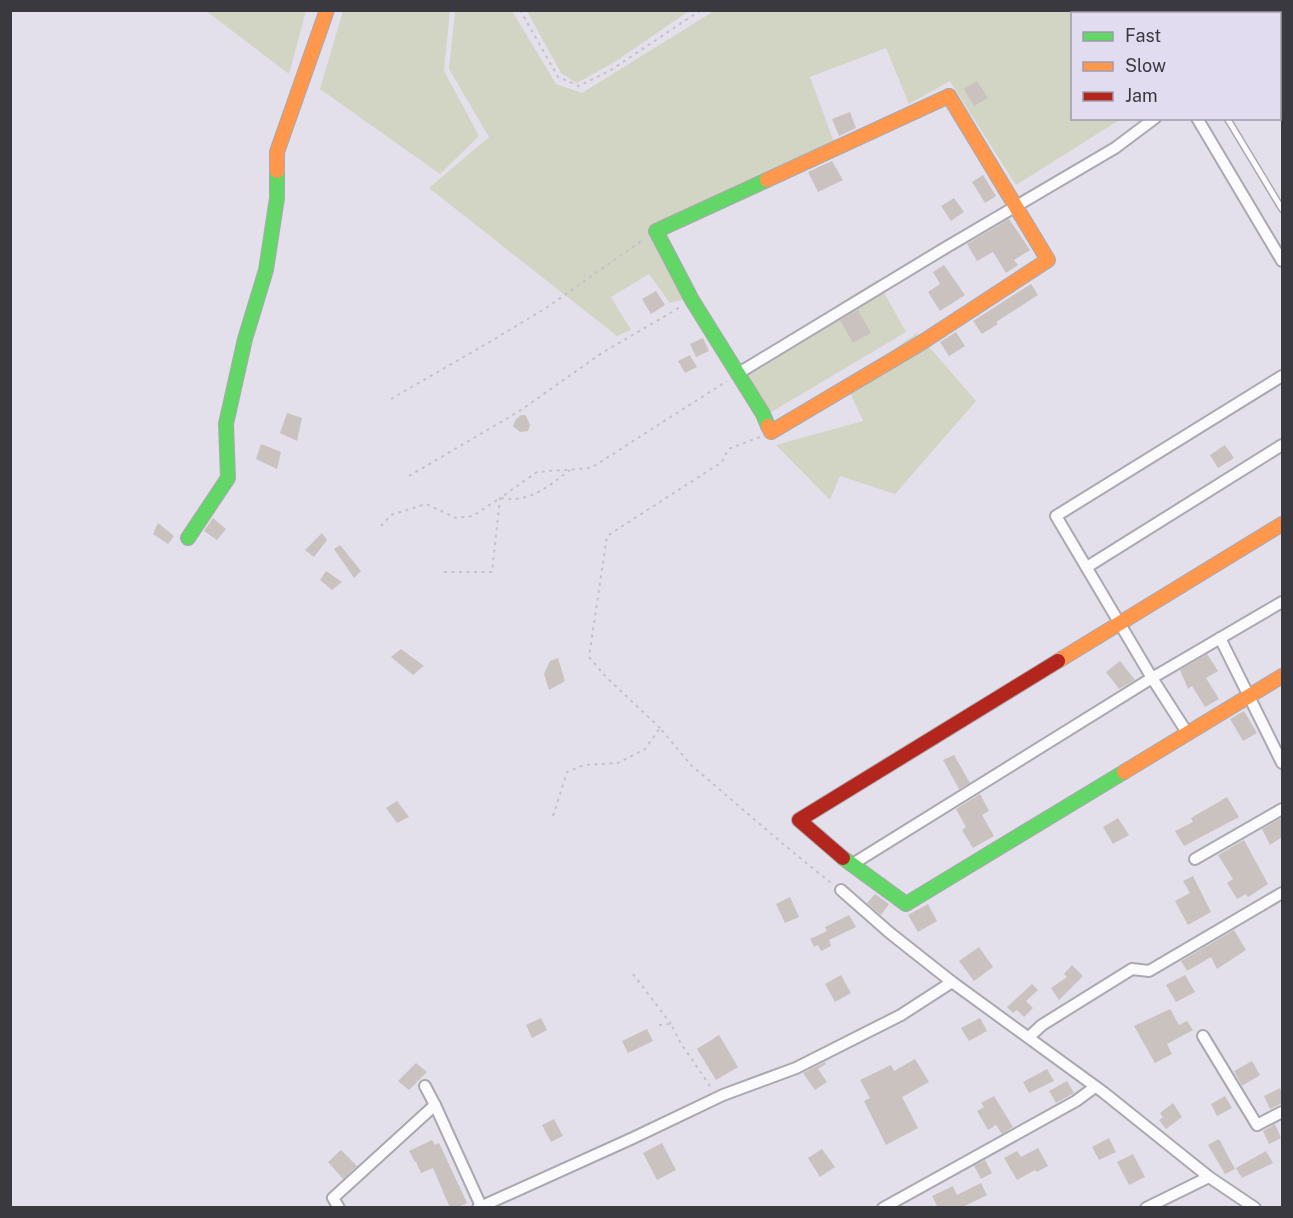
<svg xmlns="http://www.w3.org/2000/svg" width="1293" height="1218" font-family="'Public Sans',sans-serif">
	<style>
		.green { fill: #d2d4c4 }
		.building { fill: #cac2be }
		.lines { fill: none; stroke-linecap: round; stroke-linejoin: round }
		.lane-casing { stroke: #aaa8b0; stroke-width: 8 }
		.street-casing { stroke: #aaa8b0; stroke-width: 14 }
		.fast-casing { stroke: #aaa8b0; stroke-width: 16 }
		.slow-casing { stroke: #aaa8b0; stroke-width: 16 }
		.jam-casing { stroke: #aaa8b0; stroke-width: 16 }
		.path { stroke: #c4c2c6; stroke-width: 2; stroke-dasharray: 3 4.5; stroke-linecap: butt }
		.lane { stroke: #fbfafc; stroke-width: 5 }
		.street { stroke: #fbfafc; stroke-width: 10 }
		.fast { stroke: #63d668; stroke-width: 14 }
		.slow { stroke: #ff974d; stroke-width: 14 }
		.jam { stroke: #b3261e; stroke-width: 14 }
	</style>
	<rect width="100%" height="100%" fill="#e3e0eb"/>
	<g class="green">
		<polygon points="1111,10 1113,13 1072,14 1072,118 1121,119 1016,185 950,81 909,104 886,48 810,77 834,142 653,226 685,299 670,303 649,274 611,297 631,330 617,336 429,188 489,137 449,69 455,11 512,11 556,84 582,93 714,11"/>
		<polygon points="206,11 306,11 289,74"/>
		<polygon points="343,11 450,11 444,71 479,136 440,174 320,89"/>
		<polygon points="527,11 689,11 616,61 577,83 561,73"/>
		<polygon points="877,280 906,332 768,414 740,367"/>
		<polygon points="917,333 976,401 895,494 840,476 830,500 776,445 863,421 846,384"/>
	</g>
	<g class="building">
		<polygon points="977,81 988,98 974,106 964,89"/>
		<polygon points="850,112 856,128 839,136 832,119"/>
		<polygon points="832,161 843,180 818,192 808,172"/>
		<polygon points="983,175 996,196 985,203 972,182"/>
		<polygon points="954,198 964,212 951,221 941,206"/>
		<polygon points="1009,219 1030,250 1014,260 1018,265 1006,273 993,252 977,261 967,244"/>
		<polygon points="944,265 965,295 940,311 928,292 940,284 933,272"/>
		<polygon points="1031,284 1038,295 996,322 998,324 982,334 973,321"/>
		<polygon points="656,291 665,305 651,314 642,299"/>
		<polygon points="858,310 871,333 853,343 840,320"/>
		<polygon points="956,332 965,346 949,356 940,342"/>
		<polygon points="703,338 709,351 696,357 690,344"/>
		<polygon points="690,355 697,367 685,373 678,361"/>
		<polygon points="287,413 302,418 297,441 280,433"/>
		<polygon points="521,415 525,415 527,418 530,425 528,431 520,432 513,426 516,419"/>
		<polygon points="261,444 281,452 277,469 256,459"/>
		<polygon points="1225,445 1234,458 1218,468 1210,455"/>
		<polygon points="213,518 226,529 217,540 204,531"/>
		<polygon points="158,523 174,536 168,544 153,534"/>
		<polygon points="322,533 327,540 314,557 305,550"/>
		<polygon points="340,545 361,571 354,578 334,549"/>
		<polygon points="326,571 342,582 332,590 320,580"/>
		<polygon points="401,649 424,666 413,675 391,657"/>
		<polygon points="1207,654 1218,671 1206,678 1219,699 1205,707 1192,686 1188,689 1180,670"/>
		<polygon points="558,658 565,681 549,690 544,674 550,661"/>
		<polygon points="1120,661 1135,680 1119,689 1106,672"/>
		<polygon points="1244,711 1257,733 1243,741 1230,719"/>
		<polygon points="954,755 970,783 959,789 943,760"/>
		<polygon points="980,794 989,811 982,815 994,836 973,848 962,830 966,827 956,809"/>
		<polygon points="1227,797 1239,817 1184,846 1175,831 1193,822 1191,818"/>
		<polygon points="397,801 409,817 397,823 386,808"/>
		<polygon points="1118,818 1129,835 1113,844 1103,827"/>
		<polygon points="1281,818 1282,837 1270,845 1262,829"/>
		<polygon points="1244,840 1268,884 1248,897 1246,894 1237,899 1227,883 1233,879 1218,855"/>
		<polygon points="1193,876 1211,912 1188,925 1175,901 1190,893 1183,881"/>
		<polygon points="875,894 889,904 881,915 867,903"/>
		<polygon points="790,897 799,917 785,923 776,904"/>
		<polygon points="928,904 937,921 918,932 908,915"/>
		<polygon points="849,915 856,927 829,940 831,946 821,951 818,945 814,947 810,939 827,931 825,927"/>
		<polygon points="1234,930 1246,950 1217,969 1211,957 1187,971 1181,961"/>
		<polygon points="979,947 993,967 974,981 959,961"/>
		<polygon points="1072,965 1083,976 1059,1000 1051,988 1067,977 1064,974"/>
		<polygon points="841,975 851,993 835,1002 825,984"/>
		<polygon points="1185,975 1195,992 1176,1002 1166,985"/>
		<polygon points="1032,984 1038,990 1026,1001 1033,1008 1024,1017 1017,1010 1013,1013 1007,1007"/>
		<polygon points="1170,1009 1179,1025 1187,1021 1193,1030 1167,1044 1172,1054 1155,1063 1134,1026"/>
		<polygon points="541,1018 547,1030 532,1038 526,1025"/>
		<polygon points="980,1018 987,1031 969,1041 961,1028"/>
		<polygon points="647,1029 653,1041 628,1053 622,1041"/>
		<polygon points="719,1035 738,1067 716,1080 697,1049"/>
		<polygon points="915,1059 929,1082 902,1097 918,1128 886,1145 864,1101 870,1098 860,1080 891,1065 894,1071"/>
		<polygon points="1252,1061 1260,1075 1242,1086 1234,1071"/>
		<polygon points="825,1062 826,1064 818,1069 827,1082 815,1090 803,1073"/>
		<polygon points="416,1063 427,1072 409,1090 398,1081"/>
		<polygon points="1047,1069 1054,1081 1029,1093 1023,1082"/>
		<polygon points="1067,1081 1074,1093 1056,1103 1049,1091"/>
		<polygon points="1280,1088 1282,1094 1282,1103 1270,1109 1264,1096"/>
		<polygon points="994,1096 1013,1127 1002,1134 996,1125 988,1130 977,1111 984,1107 981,1103"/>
		<polygon points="1225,1096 1232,1108 1217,1116 1211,1104"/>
		<polygon points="1173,1103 1182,1117 1166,1129 1159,1120 1163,1117 1160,1113"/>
		<polygon points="554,1119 563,1136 551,1142 542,1125"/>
		<polygon points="1275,1124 1281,1138 1269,1144 1263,1131"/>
		<polygon points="1109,1138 1116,1152 1099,1160 1092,1147"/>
		<polygon points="1219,1139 1235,1169 1225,1174 1208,1145"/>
		<polygon points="432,1140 435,1145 439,1143 467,1203 457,1208 450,1208 433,1168 421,1173 416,1162 415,1162 409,1151"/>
		<polygon points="662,1143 676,1170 657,1180 643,1153"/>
		<polygon points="1038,1148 1048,1166 1037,1172 1035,1170 1017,1180 1004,1158 1017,1151 1021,1157"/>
		<polygon points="822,1149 835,1167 820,1177 808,1158"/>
		<polygon points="341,1150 357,1166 343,1179 328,1162"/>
		<polygon points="1266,1151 1273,1163 1242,1178 1236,1168"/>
		<polygon points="1133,1154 1145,1177 1129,1185 1117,1162"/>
		<polygon points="985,1160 992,1173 981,1179 974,1166"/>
		<polygon points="981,1183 987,1195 961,1208 938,1208 932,1196 953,1186 957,1195"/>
	</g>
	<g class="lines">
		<g class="lane-casing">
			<g id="lane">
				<polyline points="1160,10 1162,14"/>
				<polyline points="1204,10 1208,14"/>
				<polyline points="1280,83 1282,87"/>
				<polyline points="1227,118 1282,209"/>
			</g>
		</g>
		<g class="street-casing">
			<g id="street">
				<polyline points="1132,10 1134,14"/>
				<polyline points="1197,118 1282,261"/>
				<polyline points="737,374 945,248 1115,148 1155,118"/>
				<polyline points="1087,567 1282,445"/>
				<polyline points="1220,638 1282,763"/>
				<polyline points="1188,734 1152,678 1056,516 1282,376"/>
				<polyline points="1195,859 1282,809"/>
				<polyline points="851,865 1152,678 1282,602"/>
				<polyline points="841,890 890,933 952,982 1103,1092 1209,1177 1255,1208"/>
				<polyline points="1203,1036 1257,1125 1282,1112"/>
				<polyline points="1029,1037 1042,1025 1132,969 1149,971 1282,893"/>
				<polyline points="425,1086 435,1105"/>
				<polyline points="339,1208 333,1198 435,1105 481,1206"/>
				<polyline points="478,1208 633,1138 723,1095 796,1068 901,1015 952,982"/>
				<polyline points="883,1208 1076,1101 1095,1087"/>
				<polyline points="1146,1208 1209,1177"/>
			</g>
		</g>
		<g class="fast-casing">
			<g id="fast">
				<polyline points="767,180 656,231 692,300 763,414 768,426"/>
				<polyline points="188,538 228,478 226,424 245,339 266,270 277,198 277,171"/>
				<polyline points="843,858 906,904 1124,772"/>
			</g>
		</g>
		<g class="slow-casing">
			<g id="slow">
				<polyline points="277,171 277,152 327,10"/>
				<polyline points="767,180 949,96"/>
				<polyline points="768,426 771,432 921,343 1048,260 949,96"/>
				<polyline points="1058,661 1282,524"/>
				<polyline points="1124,772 1282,676"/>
			</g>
		</g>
		<g class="jam-casing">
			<polyline id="jam" points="843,858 799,820 1058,661"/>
		</g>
		<g class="path">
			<polyline points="520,10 558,77 579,86 611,70 701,10"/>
			<polyline points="391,399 493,340 546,308 644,239"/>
			<polyline points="409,476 518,412 602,353 682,306"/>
			<path d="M381,526L391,515L426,504L456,518L473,516L500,498C531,503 547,487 570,470"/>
			<polyline points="444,572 492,572 500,498 537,472 591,468 727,381"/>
			<polyline points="660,728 606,677 589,657 607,536 722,462 728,449 760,437"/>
			<polyline points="553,816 567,772 584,765 618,763 645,749 660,728 691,765 789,849 831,883"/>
			<polyline points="633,974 671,1024"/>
			<polyline points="659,1025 671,1024 680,1042 712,1089"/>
		</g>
		<use href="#lane" class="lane"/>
		<use href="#street" class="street"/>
		<use href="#fast" class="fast"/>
		<use href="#slow" class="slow"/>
		<use href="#jam" class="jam"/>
	</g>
	<rect width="1293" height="1218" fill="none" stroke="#3b3940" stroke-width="24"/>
	<rect x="1071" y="12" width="210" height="108" fill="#e1dcef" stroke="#9f9ba9" stroke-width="1.5"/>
	<rect x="1083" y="32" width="30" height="9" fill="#63d668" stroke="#9f9ba9" stroke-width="1.5"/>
	<text x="1125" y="42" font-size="18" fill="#3b3940">Fast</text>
	<rect x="1083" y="62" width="30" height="9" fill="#ff974d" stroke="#9f9ba9" stroke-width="1.5"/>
	<text x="1125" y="72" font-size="18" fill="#3b3940">Slow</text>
	<rect x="1083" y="92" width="30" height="9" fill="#b3261e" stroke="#9f9ba9" stroke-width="1.5"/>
	<text x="1125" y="102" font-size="18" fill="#3b3940">Jam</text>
</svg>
